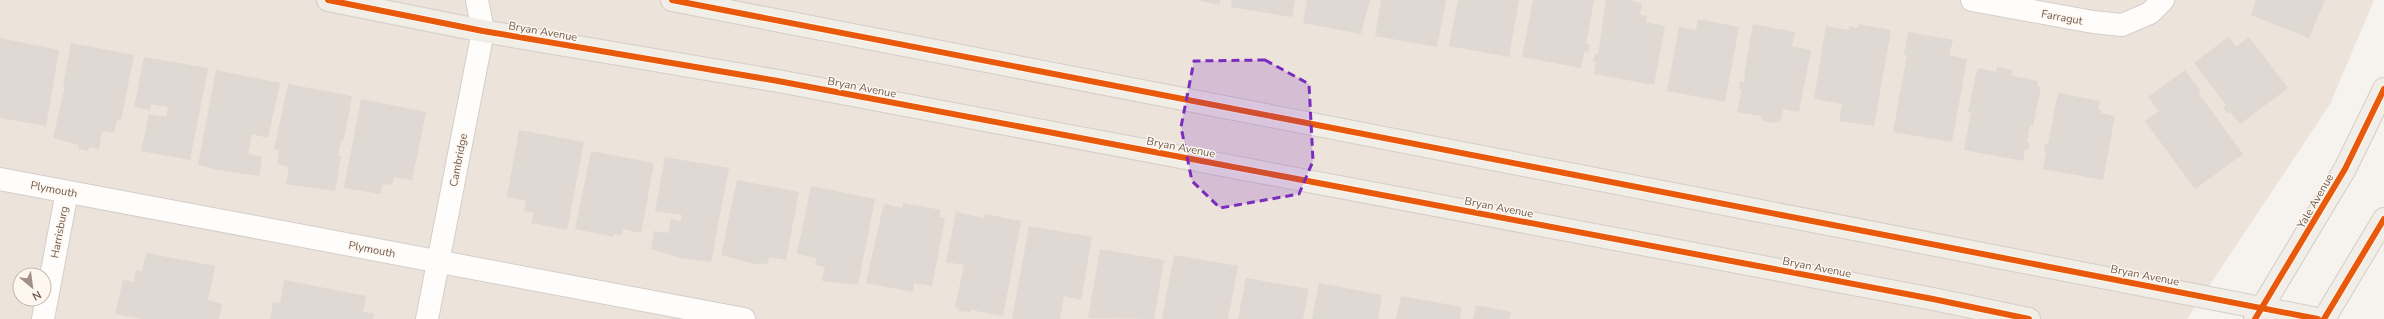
<svg xmlns="http://www.w3.org/2000/svg" width="2384" height="319" font-family="'Nunito Sans',sans-serif">
	<style>
		.residential { fill: #ece3da; fill-rule: evenodd }
		.building { fill: #dfd8d3 }
		.lines { fill: none; stroke-linecap: round; stroke-linejoin: round }
		.minor-casing { stroke: #d4ceca; stroke-width: 24 }
		.major-casing { stroke: #d4cdc8; stroke-width: 24 }
		.minor { stroke: #fefdfc; stroke-width: 22 }
		.major { stroke: #f1ede7; stroke-width: 22 }
		.cycleway-casing { stroke: #fdf7ef; stroke-width: 8 }
		.cycleway { stroke: #e8590c; stroke-width: 6 }
		.marked { fill: #7b2cbf; fill-opacity: 0.2; stroke: #7b2cbf; stroke-width: 3; stroke-dasharray: 8 5; stroke-linejoin: round }
		.labels { text-anchor: middle; stroke-width: 3; stroke-linejoin: round; paint-order: stroke }
		.street-label { font-size: 11px; fill: #715b50; stroke: #fdf7ef }
	</style>
	<rect width="100%" height="100%" fill="#f6f2ed"/>
	<path class="residential" d="M0,0H2374L2330,104L2187,319H0ZM20,275H44V299H20Z"/>
	<g class="building">
		<polygon points="1197,0 1220,0 1219,5"/>
		<polygon points="1232,0 1295,0 1292,17 1231,7"/>
		<polygon points="1307,0 1370,0 1361,34 1303,23"/>
		<polygon points="1381,0 1446,0 1437,47 1375,36"/>
		<polygon points="1458,0 1519,0 1509,57 1449,46"/>
		<polygon points="1533,0 1594,0 1586,44 1590,45 1588,52 1584,51 1581,68 1522,57"/>
		<polygon points="1606,0 1630,0 1642,4 1640,15 1647,16 1646,22 1665,26 1654,85 1594,74 1596,62 1593,62 1595,54 1598,55"/>
		<polygon points="2256,0 2325,0 2309,38 2251,15"/>
		<polygon points="1698,19 1739,27 1725,102 1667,91 1679,27 1696,30"/>
		<polygon points="1753,24 1795,32 1792,46 1811,50 1799,112 1783,109 1781,120 1776,123 1763,121 1761,116 1737,112 1742,89 1739,89 1740,81 1744,82 1745,75 1744,74"/>
		<polygon points="1858,24 1891,30 1874,126 1839,121 1842,104 1814,99 1826,26 1849,30 1849,26 1858,28"/>
		<polygon points="1908,32 1953,40 1949,55 1967,59 1952,142 1893,132 1907,55 1904,55"/>
		<polygon points="2228,37 2236,47 2249,37 2288,88 2240,124 2230,112 2227,113 2223,107 2226,105 2194,63"/>
		<polygon points="0,38 59,50 46,126 0,118"/>
		<polygon points="71,43 134,55 121,121 117,120 114,133 102,131 99,149 89,147 88,151 78,149 79,145 53,138 65,86 63,86"/>
		<polygon points="144,57 208,68 190,160 141,151 149,114 166,117 168,107 151,104 150,110 134,107"/>
		<polygon points="1997,67 2013,70 2012,76 2038,81 2037,86 2041,87 2033,126 2030,125 2027,142 2030,143 2028,150 2025,150 2023,161 1964,150 1971,112 1968,112 1976,74 1978,68 1996,72"/>
		<polygon points="216,70 280,83 268,138 252,134 248,154 262,157 259,176 212,169 212,168 198,165"/>
		<polygon points="2185,70 2201,92 2199,94 2243,154 2195,189 2145,121 2159,111 2148,97"/>
		<polygon points="288,84 352,96 344,140 341,140 338,156 341,156 335,191 286,184 289,167 277,164 279,150 274,149"/>
		<polygon points="2058,93 2100,101 2098,110 2101,110 2101,113 2115,116 2103,180 2043,169 2046,152 2044,152 2045,143 2048,144"/>
		<polygon points="361,99 426,112 412,180 394,177 392,185 383,184 380,194 344,188"/>
		<polygon points="519,130 584,142 567,230 531,223 534,213 524,211 526,201 507,197"/>
		<polygon points="591,151 654,163 641,233 623,229 622,235 614,234 614,237 575,229"/>
		<polygon points="665,157 729,168 711,262 680,258 651,249 654,231 668,233 671,219 681,221 682,215 655,211"/>
		<polygon points="737,180 799,192 786,260 769,257 768,264 758,263 758,265 721,255"/>
		<polygon points="811,186 875,199 858,285 822,281 825,267 815,265 817,258 797,254"/>
		<polygon points="903,203 941,210 939,217 945,218 932,286 914,283 913,292 866,283 883,207 885,204 902,208"/>
		<polygon points="956,212 984,218 985,214 1021,221 1003,316 971,310 970,312 959,311 959,308 955,307 964,265 946,262"/>
		<polygon points="1029,226 1092,237 1081,300 1064,296 1060,319 1012,319"/>
		<polygon points="1100,249 1164,260 1154,319 1088,318"/>
		<polygon points="146,253 215,266 208,300 222,304 219,319 142,319 115,314 123,280 134,282 136,270 142,271"/>
		<polygon points="1174,255 1238,266 1228,319 1162,319"/>
		<polygon points="1246,278 1309,289 1303,319 1238,319"/>
		<polygon points="284,280 366,296 363,312 374,314 373,319 270,319 273,302 280,303"/>
		<polygon points="1319,283 1382,295 1378,319 1312,319"/>
		<polygon points="1401,296 1462,307 1460,319 1396,319"/>
		<polygon points="1476,305 1511,312 1509,319 1473,319"/>
	</g>
	<g class="lines">
		<g class="minor-casing">
			<g id="minor">
				<polyline points="1972,0 2093,22 2122,25 2150,13 2163,0"/>
				<polyline points="0,179 744,319"/>
				<polyline points="43,319 67,192"/>
				<polyline points="427,319 483,31 477,0"/>
			</g>
		</g>
		<g class="major-casing">
			<g id="major">
				<polyline points="328,0 483,31 778,81 1933,299 2029,319"/>
				<polyline points="672,0 2318,319"/>
				<polyline points="2255,319 2345,169 2384,89"/>
				<polyline points="2324,319 2384,219"/>
			</g>
		</g>
		<use href="#minor" class="minor"/>
		<use href="#major" class="major"/>
		<g class="cycleway-casing">
			<g id="cycleway">
				<polyline points="328,0 483,31 778,81 1933,299 2029,319"/>
				<polyline points="672,0 2318,319"/>
				<polyline points="2255,319 2345,169 2384,89"/>
				<polyline points="2324,319 2384,219"/>
			</g>
		</g>
		<use href="#cycleway" class="cycleway"/>
	</g>
	<path class="marked" d="M1265,60L1309,84L1313,161L1299,194L1220,208L1192,181L1181,127L1194,61Z"/>
	<g class="labels">
		<g class="street-label">
			<text transform="translate(2062 17) rotate(10)" y="4">Farragut</text>
			<text transform="translate(543 31) rotate(10)" y="4">Bryan Avenue</text>
			<text transform="translate(862 87) rotate(11)" y="4">Bryan Avenue</text>
			<text transform="translate(1181 147) rotate(11)" y="4">Bryan Avenue</text>
			<text transform="translate(458 160) rotate(-79)" y="4">Cambridge</text>
			<text transform="translate(54 189) rotate(11)" y="4">Plymouth</text>
			<text transform="translate(2315 201) rotate(-60)" y="4">Yale Avenue</text>
			<text transform="translate(1499 207) rotate(11)" y="4">Bryan Avenue</text>
			<text transform="translate(59 232) rotate(-79)" y="4">Harrisburg</text>
			<text transform="translate(372 249) rotate(11)" y="4">Plymouth</text>
			<text transform="translate(1817 267) rotate(11)" y="4">Bryan Avenue</text>
			<text transform="translate(2145 275) rotate(11)" y="4">Bryan Avenue</text>
		</g>
	</g>
	<g transform="translate(32 287) rotate(151)"><circle r="19" fill="#fdf7ef" stroke="#c5b9af"/>
	<path d="M0-3L7 15L0 10L-7 15Z" fill="#a09087"/>
	<text y="-6" font-size="11" font-weight="bold" text-anchor="middle" fill="#715b50">N</text>
	</g>
</svg>
